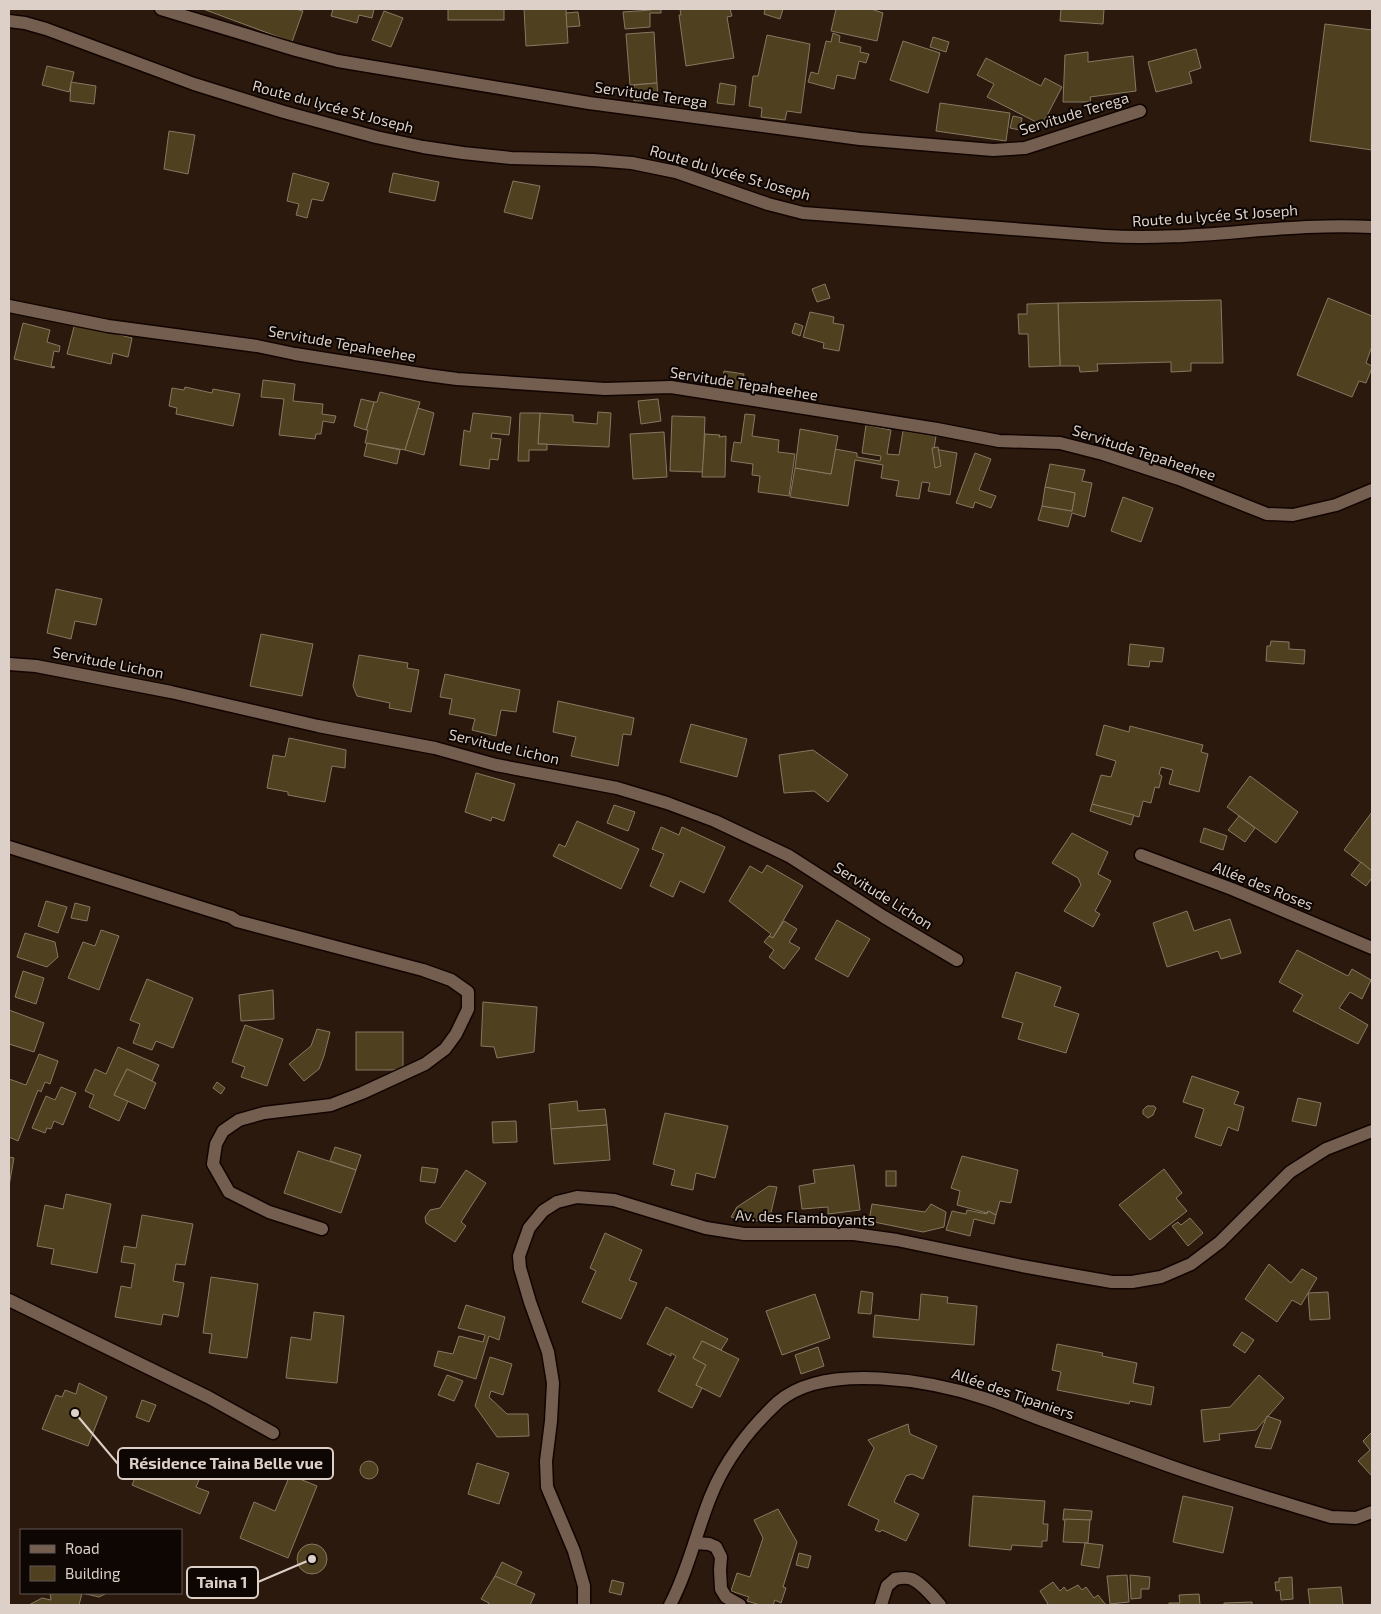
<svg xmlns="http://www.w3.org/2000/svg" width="1381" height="1614" font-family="'Exo 2',sans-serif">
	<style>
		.building { fill: #4f401f; stroke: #847962 }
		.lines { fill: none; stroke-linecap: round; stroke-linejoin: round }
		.street-casing { stroke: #120400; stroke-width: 15 }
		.street { stroke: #745e50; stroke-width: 12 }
		.labels { text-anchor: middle; stroke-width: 4; stroke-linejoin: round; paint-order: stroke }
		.street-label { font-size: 15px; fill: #ddd0c8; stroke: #0d0603 }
		.leader { fill: none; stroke: #ddd0c8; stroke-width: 2 }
		.callout-dot { fill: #ddd0c8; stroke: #0d0603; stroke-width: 2 }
		.callout { fill: #0d0603; stroke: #ddd0c8; stroke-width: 2 }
		.callout-label { font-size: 16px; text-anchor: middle; font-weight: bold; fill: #ddd0c8 }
	</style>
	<rect width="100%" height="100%" fill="#2a190c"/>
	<g class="building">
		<polygon points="203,9 295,9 303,11 292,42"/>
		<polygon points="333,9 374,9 372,18 359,15 357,23 331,16"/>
		<rect x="448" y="9" width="56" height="11"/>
		<polygon points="524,9 566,9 568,43 526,46"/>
		<polygon points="650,9 661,9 661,13 650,13 650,27 625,29 623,12 651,10"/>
		<polygon points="680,9 730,9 732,16 727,17 734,58 686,66 679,15 681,15"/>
		<polygon points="765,9 783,9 780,19 764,14"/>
		<polygon points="836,9 871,9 883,13 877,41 831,31"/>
		<polygon points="1061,9 1104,9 1103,24 1060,21"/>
		<polygon points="384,11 403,18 391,47 372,40"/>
		<polygon points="578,12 580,26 567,27 566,13"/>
		<polygon points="1325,24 1372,30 1372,150 1310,141"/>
		<polygon points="654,32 657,83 630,85 626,34"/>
		<polygon points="833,33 840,36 839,42 861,47 860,52 869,54 866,63 859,61 855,79 837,75 834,89 808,82 811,72 818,74 826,41 831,42"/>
		<polygon points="767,35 810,44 801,113 787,111 785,120 761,117 762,108 749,106 753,76 758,76"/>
		<polygon points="933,37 949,42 946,52 930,47"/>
		<polygon points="903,41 940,53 928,93 890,80"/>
		<polygon points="1196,49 1201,68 1189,72 1192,83 1156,92 1148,62"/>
		<polygon points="1088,52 1088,62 1133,56 1136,91 1090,97 1091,102 1063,102 1065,55"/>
		<polygon points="986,58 1041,86 1045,78 1062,87 1042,125 987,97 994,84 977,75"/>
		<polygon points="47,66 74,72 69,92 42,85"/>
		<polygon points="71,82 96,86 94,104 70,101"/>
		<polygon points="657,83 658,100 634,101 634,85"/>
		<polygon points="720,83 736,86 734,105 717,103"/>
		<polygon points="940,103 1010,113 1006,141 936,131"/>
		<polygon points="1013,116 1022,118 1020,130 1010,128"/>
		<polygon points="169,131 195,135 188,174 164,169"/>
		<polygon points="293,173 329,183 323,201 312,199 307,218 296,215 299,204 287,201"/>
		<polygon points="393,173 439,182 435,201 389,192"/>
		<polygon points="513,181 540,186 532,219 504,212"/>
		<polygon points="825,284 830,298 817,302 812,289"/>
		<polygon points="1328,298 1372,316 1372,346 1366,363 1372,366 1372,368 1366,383 1359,381 1352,397 1297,375"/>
		<polygon points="1221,300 1223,363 1191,363 1191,371 1171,372 1171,362 1097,364 1098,371 1080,372 1079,366 1060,366 1058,303"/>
		<polygon points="1058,303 1060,366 1029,367 1028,334 1019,334 1018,314 1027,314 1027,304"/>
		<polygon points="810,312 834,317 833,323 844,325 839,351 823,348 824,343 803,337"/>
		<polygon points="23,323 50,330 47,342 60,346 59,352 54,351 51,366 55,367 54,368 14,359"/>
		<polygon points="75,323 132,338 128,357 113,353 111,364 67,354"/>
		<polygon points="795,323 803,326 800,336 792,333"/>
		<polygon points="724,371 744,374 741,392 721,389"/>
		<polygon points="263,380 295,384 293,401 323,404 322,414 336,416 334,423 323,421 321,434 316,434 315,439 279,435 284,399 261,397"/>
		<polygon points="185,387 212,393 213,389 240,394 233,426 176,414 177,408 169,406 172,388 184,390"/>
		<polygon points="380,392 420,402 405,450 365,443 368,430 366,430 374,402 377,402"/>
		<polygon points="361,399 374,402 366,430 354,426"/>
		<polygon points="658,399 661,421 641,424 638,401"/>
		<polygon points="418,408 434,413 424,455 405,450"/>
		<polygon points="598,412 611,413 609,447 538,444 540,413 573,415 573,422 597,424"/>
		<polygon points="473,413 511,417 509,435 492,433 491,438 501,439 498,460 490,459 489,469 460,465 464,430 470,432"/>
		<polygon points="520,413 540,413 538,444 547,444 547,450 529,450 529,461 518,461"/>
		<polygon points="745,414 755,415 752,436 779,440 778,452 795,454 789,496 758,492 760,476 752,475 753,464 731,461 734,442 741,443"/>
		<polygon points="672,416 705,417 703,472 670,471"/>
		<polygon points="866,425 891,430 887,454 899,455 903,431 936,436 934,449 957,453 950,495 928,491 930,483 922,482 919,499 896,496 899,481 881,478 883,465 855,460 848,506 790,497 795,468 831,474 835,449 857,453 857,457 880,461 881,456 862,453"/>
		<polygon points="800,429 838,436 831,474 795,468"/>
		<polygon points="664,432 667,477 633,479 630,434"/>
		<polygon points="705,434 720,435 719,437 726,436 725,477 702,477"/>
		<polygon points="367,443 400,450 397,464 364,456"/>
		<polygon points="938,447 941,466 935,468 932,448"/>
		<polygon points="975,453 991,459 979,490 996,496 991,508 975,502 973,508 956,503"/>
		<polygon points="1050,464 1085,470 1082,481 1092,483 1085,517 1072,513 1068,527 1038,520 1042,506 1072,511 1075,493 1045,487"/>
		<polygon points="1045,487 1075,493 1072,511 1042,506"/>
		<polygon points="1123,497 1153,508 1141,542 1111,531"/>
		<polygon points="56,589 102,599 96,625 75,621 71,639 47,633"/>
		<polygon points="261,634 313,644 302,696 250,686"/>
		<polygon points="1271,641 1289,642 1289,649 1305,650 1304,664 1266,661 1267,646 1270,646"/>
		<polygon points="1130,644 1164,648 1162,662 1150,661 1149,667 1128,665"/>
		<polygon points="359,655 408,663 407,668 419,670 411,712 389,708 390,703 357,696 353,686"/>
		<polygon points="445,674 520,690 516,712 501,710 496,736 472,730 475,719 449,714 452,699 440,697"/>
		<polygon points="558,701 634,718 631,735 623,734 618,766 571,756 576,737 553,732"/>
		<polygon points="691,724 747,739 737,777 680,762"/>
		<polygon points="1104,725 1129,732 1130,726 1203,745 1201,752 1208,754 1199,792 1169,784 1173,770 1161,767 1159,774 1162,776 1159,788 1155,787 1151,803 1143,801 1139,817 1092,804 1101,775 1111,777 1116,761 1096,755"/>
		<polygon points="289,738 346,750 345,768 332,766 325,802 288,795 288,792 267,788 273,755 285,757"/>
		<polygon points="813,750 848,775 828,802 814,791 784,793 779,755"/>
		<polygon points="476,773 515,784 504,821 492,817 491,821 465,812"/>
		<polygon points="1250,776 1298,812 1276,843 1227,807"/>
		<polygon points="1092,804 1134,815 1131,825 1090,811"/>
		<polygon points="614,805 635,812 628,831 607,823"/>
		<polygon points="1372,812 1372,871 1344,850"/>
		<polygon points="1239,816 1255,828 1245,842 1228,830"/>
		<polygon points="577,821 639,849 621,889 553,856 559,844 565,847"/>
		<polygon points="661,827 679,835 682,827 725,847 704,893 680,881 673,897 650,886 664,854 652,849"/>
		<polygon points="1204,828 1227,836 1223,850 1200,842"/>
		<polygon points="1072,833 1108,852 1098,874 1111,881 1095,911 1100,914 1093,927 1064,911 1081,885 1078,878 1052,863"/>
		<polygon points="1361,862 1372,871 1372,878 1366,886 1351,875"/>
		<polygon points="767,865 803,886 773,938 769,936 771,934 729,901 750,866 762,873"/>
		<polygon points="46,901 67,907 58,933 38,926"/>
		<polygon points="75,903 90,907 87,921 71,918"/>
		<polygon points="1187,911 1194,931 1230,919 1241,953 1221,959 1218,951 1167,967 1153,923"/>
		<polygon points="837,920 870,939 848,977 815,959"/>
		<polygon points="784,921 797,929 789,942 800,948 784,969 769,957 774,950 764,942 769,936 773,938"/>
		<polygon points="101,930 119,936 99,990 68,978 83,942 95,946"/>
		<polygon points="25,933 55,942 58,957 47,967 17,957"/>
		<polygon points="1297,950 1348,976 1352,969 1371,980 1362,999 1350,992 1339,1008 1368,1025 1358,1044 1293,1011 1303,995 1279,982"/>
		<polygon points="23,971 44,978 36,1004 15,997"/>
		<polygon points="1016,972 1061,987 1054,1006 1079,1014 1066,1053 1018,1039 1023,1023 1002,1017"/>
		<polygon points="147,979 193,998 173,1048 156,1041 152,1050 133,1043 140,1024 130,1020"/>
		<polygon points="273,990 274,1019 241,1021 239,995"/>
		<polygon points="483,1002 537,1007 534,1052 497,1058 494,1047 481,1046"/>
		<polygon points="9,1010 44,1023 34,1052 9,1044"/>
		<polygon points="245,1025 283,1039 267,1086 241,1077 245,1067 232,1062"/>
		<polygon points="317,1029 330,1032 324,1056 319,1069 304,1081 289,1064 311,1046"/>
		<rect x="356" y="1032" width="47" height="38"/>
		<polygon points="118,1047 159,1065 152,1081 127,1069 114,1095 128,1101 119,1121 89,1107 94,1095 85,1091 95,1069 106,1074"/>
		<polygon points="39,1054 58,1061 50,1084 45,1082 41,1092 38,1090 18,1141 9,1137 9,1079 26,1085"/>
		<polygon points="127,1069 156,1083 145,1109 114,1095"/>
		<polygon points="1192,1076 1239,1092 1234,1104 1244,1107 1238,1131 1228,1127 1221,1146 1195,1137 1204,1109 1183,1102"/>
		<polygon points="217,1082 225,1088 221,1094 213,1088"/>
		<polygon points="61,1087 76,1093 63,1125 54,1121 51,1129 47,1128 45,1133 32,1128 46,1096 55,1100"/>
		<polygon points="1298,1098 1321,1103 1316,1126 1292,1121"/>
		<polygon points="577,1101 578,1111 605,1109 607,1125 551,1129 549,1104"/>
		<polygon points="1147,1106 1154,1106 1156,1108 1153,1115 1148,1118 1143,1114 1143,1110"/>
		<polygon points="665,1113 728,1126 715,1178 696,1173 693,1190 671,1185 675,1170 653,1164"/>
		<polygon points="516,1121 517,1142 493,1143 492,1122"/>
		<polygon points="607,1125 610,1160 554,1164 551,1129"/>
		<polygon points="335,1147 361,1155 356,1170 330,1161"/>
		<polygon points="298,1151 356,1170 341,1213 284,1193"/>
		<polygon points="962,1156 1018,1170 1011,1203 1000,1201 996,1215 988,1211 987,1213 957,1205 960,1191 951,1188"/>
		<polygon points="9,1157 14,1158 9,1186"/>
		<polygon points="854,1165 860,1210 828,1214 828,1207 802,1209 799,1186 815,1183 813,1170"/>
		<polygon points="422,1167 438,1169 435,1183 420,1181"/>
		<polygon points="1164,1169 1182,1193 1176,1198 1187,1211 1150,1240 1119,1205"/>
		<polygon points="466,1170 486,1183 461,1222 466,1226 455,1242 426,1223 425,1217 430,1210 440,1208"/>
		<rect x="886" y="1171" width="10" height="15"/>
		<polygon points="769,1186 777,1187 770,1217 753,1222 731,1217 737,1207"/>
		<polygon points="66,1194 111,1204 97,1273 51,1264 54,1249 37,1246 45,1205 63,1209"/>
		<polygon points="872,1204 925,1212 931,1204 946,1212 944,1227 923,1232 869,1221"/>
		<polygon points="967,1210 987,1214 988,1211 996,1215 994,1224 974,1219 970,1236 946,1230 952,1211 966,1214"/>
		<polygon points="142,1215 193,1224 185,1265 176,1264 173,1281 184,1283 178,1317 163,1314 161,1325 115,1317 121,1286 131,1288 135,1264 121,1262 124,1246 136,1248"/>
		<polygon points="1190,1218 1203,1233 1188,1246 1172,1226 1178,1222 1181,1225"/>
		<polygon points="605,1233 642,1250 629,1280 637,1283 621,1319 582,1302 596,1271 590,1268"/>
		<polygon points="1269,1264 1291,1283 1302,1269 1317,1278 1301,1305 1292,1300 1277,1322 1245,1299"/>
		<polygon points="211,1277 258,1284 247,1358 209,1353 212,1334 203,1333"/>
		<polygon points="861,1291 873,1293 871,1314 858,1313"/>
		<polygon points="1328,1292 1330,1319 1310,1320 1308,1293"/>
		<polygon points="815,1294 830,1338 782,1355 766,1311"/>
		<polygon points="921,1294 948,1297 947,1303 977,1306 974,1345 873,1337 875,1315 919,1320"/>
		<polygon points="466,1305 505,1317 499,1340 489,1336 476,1379 434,1366 438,1351 453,1354 459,1336 483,1342 485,1335 458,1328"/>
		<polygon points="666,1307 728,1339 721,1350 702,1341 693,1358 706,1365 696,1385 702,1388 692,1408 658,1391 676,1356 671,1353 671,1356 647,1344"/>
		<polygon points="314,1312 344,1316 337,1383 286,1378 291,1337 311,1340"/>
		<polygon points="1242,1332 1254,1340 1245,1353 1233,1345"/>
		<polygon points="702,1341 739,1359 720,1397 696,1385 706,1365 693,1358"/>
		<polygon points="1057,1344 1103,1353 1102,1356 1137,1363 1133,1383 1154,1387 1151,1405 1130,1401 1129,1404 1057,1390 1061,1372 1052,1370"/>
		<polygon points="818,1347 824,1366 801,1374 795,1355"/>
		<polygon points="490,1357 512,1364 503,1395 491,1391 489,1397 507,1414 528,1414 529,1436 497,1437 475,1406"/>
		<polygon points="447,1375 463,1381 454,1401 438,1395"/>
		<polygon points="1259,1375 1284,1398 1256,1430 1219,1434 1220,1440 1204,1442 1201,1410 1230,1407"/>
		<polygon points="79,1383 107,1397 88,1446 42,1429 56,1395 62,1397 65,1390 76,1394"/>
		<polygon points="142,1400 156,1405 149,1422 136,1417"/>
		<polygon points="1267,1416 1281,1421 1271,1449 1255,1447"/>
		<polygon points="908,1424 910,1434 937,1446 923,1479 912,1474 906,1476 894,1502 919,1514 906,1541 882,1530 880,1532 875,1530 879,1520 848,1505 874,1448 868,1440"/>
		<polygon points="1372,1432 1372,1476 1358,1461 1370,1450 1363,1441"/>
		<polygon points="156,1454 176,1462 174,1469 199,1480 196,1487 209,1492 200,1514 132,1485 144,1456 147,1458"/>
		<circle cx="369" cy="1470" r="9"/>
		<polygon points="477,1463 509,1473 499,1504 468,1494"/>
		<polygon points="290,1475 317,1486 288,1558 240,1538 254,1502 275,1511"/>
		<polygon points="973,1496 1045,1501 1043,1524 1048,1524 1047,1541 1042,1541 1042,1547 1012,1545 1011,1550 969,1546"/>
		<polygon points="1183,1496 1233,1507 1223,1553 1173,1542"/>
		<polygon points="778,1509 797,1542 783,1587 786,1588 781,1603 775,1600 773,1605 760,1605 747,1601 749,1597 731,1591 737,1573 750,1577 763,1538 754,1520"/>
		<polygon points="1064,1509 1092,1511 1091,1520 1063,1520"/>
		<polygon points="1065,1519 1090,1520 1088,1543 1063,1542"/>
		<polygon points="1085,1543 1103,1545 1099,1568 1081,1565"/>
		<circle cx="312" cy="1559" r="15"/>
		<polygon points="799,1553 811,1556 808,1568 796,1565"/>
		<polygon points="502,1562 522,1572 515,1586 494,1578"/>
		<polygon points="1127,1575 1129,1602 1110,1604 1107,1576"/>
		<polygon points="1130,1575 1150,1577 1149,1589 1141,1589 1141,1598 1131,1599"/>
		<polygon points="495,1576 535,1594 530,1605 488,1605 489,1603 481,1599"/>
		<polygon points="1292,1577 1293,1599 1281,1600 1280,1590 1276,1591 1275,1582 1279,1582 1279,1578"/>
		<polygon points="612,1580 624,1583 621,1595 609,1592"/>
		<polygon points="1053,1582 1060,1591 1064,1587 1067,1591 1078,1585 1082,1590 1086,1587 1094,1598 1098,1595 1106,1605 1046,1605 1048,1604 1040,1591"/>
		<polygon points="1341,1587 1343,1605 1310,1605 1308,1589"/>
		<polygon points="50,1593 107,1593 99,1597 82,1593 79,1605 29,1605 42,1598 51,1600"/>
		<polygon points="1199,1594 1200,1605 1169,1605 1169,1603 1180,1603 1179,1595"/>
		<polygon points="1252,1602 1252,1605 1224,1605 1224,1603"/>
	</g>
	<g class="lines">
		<g class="street-casing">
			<g id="street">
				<polyline points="161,9 296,50 338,61 589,103 860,139 993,150 1025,148 1140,111"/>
				<path d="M9,21L25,23L46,29L194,84L284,112L376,137L423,147L463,153L511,158L594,160L632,163L676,172L768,204L803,213L1105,236C1195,242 1283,222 1372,227"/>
				<polyline points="9,306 108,326 257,346 295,354 427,375 457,379 605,389 671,387 937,429 999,441 1060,443 1103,454 1179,479 1267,514 1293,515 1336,505 1372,490"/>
				<polyline points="9,664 36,666 171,692 318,726 435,748 496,765 617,788 667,803 715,821 789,856 884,917 957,960"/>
				<polyline points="9,847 231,917 237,921 423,970 451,980 468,992 468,1009 456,1034 445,1049 425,1064 362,1093 331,1105 264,1113 239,1120 223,1131 216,1144 213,1164 229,1192 269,1212 322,1229"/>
				<polyline points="1141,855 1232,889 1372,948"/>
				<polyline points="9,1300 208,1397 273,1433"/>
				<polyline points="695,1543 709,1544 716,1547 721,1557 720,1570 721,1589 726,1597 740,1605"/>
				<polyline points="584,1605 584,1586 574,1551 547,1487 546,1461 551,1421 553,1383 548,1352 530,1302 520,1268 519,1256 529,1228 543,1211 557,1202 577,1197 614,1200 706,1228 744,1234 854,1234 897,1240 1022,1266 1083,1277 1112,1282 1132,1282 1161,1277 1191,1264 1220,1242 1290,1172 1326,1149 1372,1131"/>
				<path d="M670,1605C688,1571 696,1533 710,1498C724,1462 750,1428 778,1402C825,1361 933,1381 987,1399C1008,1406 1028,1415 1048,1422C1087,1436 1125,1450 1164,1464C1219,1484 1275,1500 1331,1517L1356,1518L1372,1512"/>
				<path d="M881,1605L887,1586L895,1579C900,1578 907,1577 912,1579C923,1584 933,1597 940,1605"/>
			</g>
		</g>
		<use href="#street" class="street"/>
	</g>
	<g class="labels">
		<g class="street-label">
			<text transform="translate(651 95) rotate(8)" y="5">Servitude Terega</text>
			<text transform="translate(333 107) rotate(15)" y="5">Route du lycée St Joseph</text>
			<text transform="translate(1074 114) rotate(-17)" y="5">Servitude Terega</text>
			<text transform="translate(730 173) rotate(16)" y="5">Route du lycée St Joseph</text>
			<text transform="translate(1215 216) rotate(-4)" y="5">Route du lycée St Joseph</text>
			<text transform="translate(342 344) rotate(10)" y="5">Servitude Tepaheehee</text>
			<text transform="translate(744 384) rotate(9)" y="5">Servitude Tepaheehee</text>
			<text transform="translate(1144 453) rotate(18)" y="5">Servitude Tepaheehee</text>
			<text transform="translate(108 663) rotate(11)" y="5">Servitude Lichon</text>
			<text transform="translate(504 747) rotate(13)" y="5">Servitude Lichon</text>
			<text transform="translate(1263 886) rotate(22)" y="5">Allée des Roses</text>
			<text transform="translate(883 896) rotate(32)" y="5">Servitude Lichon</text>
			<text transform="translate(805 1218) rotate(2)" y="5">Av. des Flamboyants</text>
			<text transform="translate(1013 1394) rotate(19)" y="5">Allée des Tipaniers</text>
		</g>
	</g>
	<path class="leader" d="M75 1413L118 1464M312 1559L258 1582"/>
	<g class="callout-dot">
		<circle cx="75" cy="1413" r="5"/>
		<circle cx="312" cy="1559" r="5"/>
	</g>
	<g class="callout">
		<rect x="118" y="1448" width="215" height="31" rx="5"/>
		<rect x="187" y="1567" width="71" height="31" rx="5"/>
	</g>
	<g class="callout-label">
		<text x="226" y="1469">Résidence Taina Belle vue</text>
		<text x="222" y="1588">Taina 1</text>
	</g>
	<rect width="1381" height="1614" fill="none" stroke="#ddd0c8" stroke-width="20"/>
	<rect x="20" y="1529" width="162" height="65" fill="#0d0603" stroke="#605752"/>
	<rect x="30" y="1545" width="25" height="8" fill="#745e50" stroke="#605752"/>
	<text x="65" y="1554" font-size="15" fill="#ddd0c8">Road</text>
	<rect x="30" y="1566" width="25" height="15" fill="#4f401f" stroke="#605752"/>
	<text x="65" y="1579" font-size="15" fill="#ddd0c8">Building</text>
</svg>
